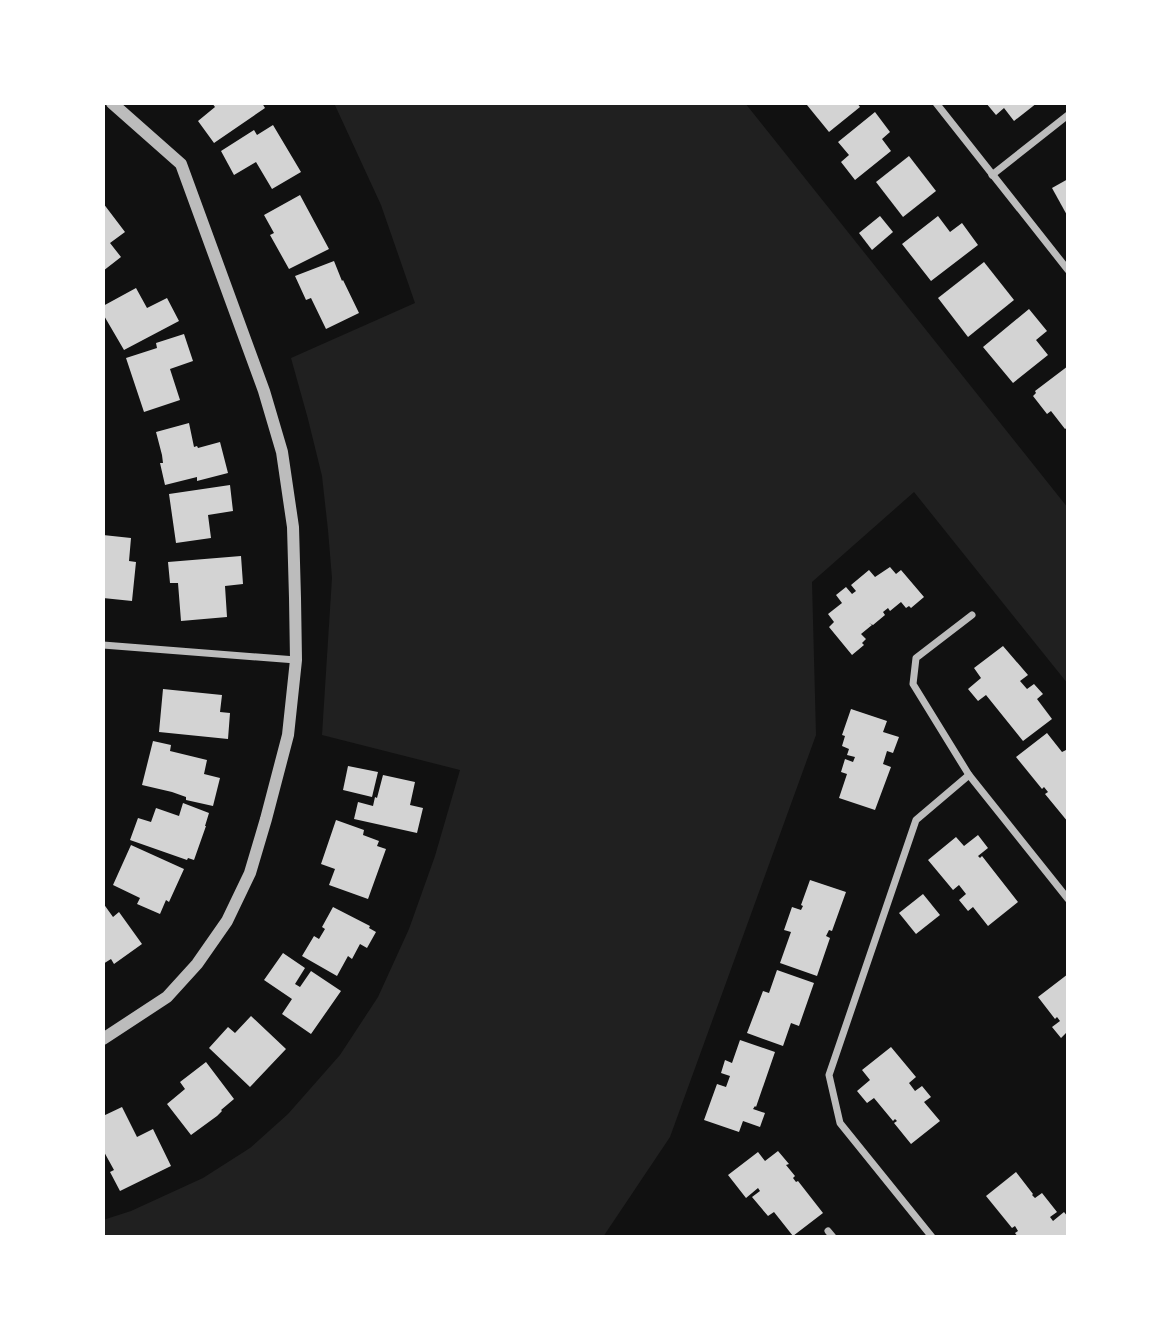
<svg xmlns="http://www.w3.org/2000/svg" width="1171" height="1340" font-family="Quicksand,sans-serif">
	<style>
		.green { fill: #202020 }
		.building { fill: #d3d3d3 }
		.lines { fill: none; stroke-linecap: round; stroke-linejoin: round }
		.minor { stroke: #bcbcbc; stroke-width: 7 }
		.tertiary { stroke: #bcbcbc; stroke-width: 12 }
	</style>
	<rect width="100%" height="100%" fill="#111"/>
	<polygon class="green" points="334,103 745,103 1068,508 1068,684 914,492 812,582 816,735 670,1137 603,1237 103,1237 103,1220 131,1211 203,1178 250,1148 288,1114 340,1055 378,997 409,929 435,856 460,770 322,735 332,578 328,530 322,476 308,419 291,358 415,303 381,205"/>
	<g class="building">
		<polygon points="212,103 262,103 265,108 214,143 198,121 215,107"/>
		<polygon points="810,103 857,103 860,107 829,132 807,105"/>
		<polygon points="986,103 1037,103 1014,121 1004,108 996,115"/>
		<polygon points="875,112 890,132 882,139 891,151 855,180 841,162 849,155 838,142"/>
		<polygon points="273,125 301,172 272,189 256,162 234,175 221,151 254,130 257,135"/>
		<polygon points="909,156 936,191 903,217 876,182"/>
		<polygon points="1068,179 1068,217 1052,188"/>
		<polygon points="300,195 329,249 289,269 270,235 274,233 264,215"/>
		<polygon points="103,203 125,232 110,243 121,257 103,271"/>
		<polygon points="880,216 893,232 872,250 859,233"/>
		<polygon points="938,216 950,232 962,223 978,245 931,281 902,244"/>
		<polygon points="334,261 342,281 343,280 359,313 326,329 311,298 306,300 295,276"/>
		<polygon points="984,262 1014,300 968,337 938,298"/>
		<polygon points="136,288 147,308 167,298 179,321 124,350 103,314 103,306"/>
		<polygon points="1029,309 1047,331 1036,340 1048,355 1013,383 983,347"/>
		<polygon points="184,334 193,361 170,369 180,400 144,412 126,358 157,348 156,343"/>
		<polygon points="1068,366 1068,427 1065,429 1051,411 1047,414 1033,396 1036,393 1035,391"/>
		<polygon points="189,423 194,447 197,446 198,448 220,442 228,473 197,481 197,477 165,485 160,463 163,463 162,455 156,432"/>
		<polygon points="230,485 233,511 208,515 211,538 176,543 169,494"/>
		<polygon points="103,535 131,538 129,561 136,562 132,601 103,598"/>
		<polygon points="241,556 243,584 225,586 227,617 181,621 178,583 170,583 168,562"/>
		<polygon points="890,567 896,574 901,570 924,597 911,608 909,606 906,608 901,602 890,611 888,608 883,612 885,615 873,625 869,623 872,625 861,634 866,639 862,643 864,645 852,655 829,627 834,622 828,614 842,603 836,595 846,587 852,594 856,591 851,585 869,570 875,577"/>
		<polygon points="1003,646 1028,675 1020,681 1027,689 1034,684 1043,694 1037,699 1052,719 1023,741 986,695 978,701 968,689 981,678 974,668"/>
		<polygon points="163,689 222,695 220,712 230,713 228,739 159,732"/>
		<polygon points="851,709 887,721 883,732 899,737 893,753 887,751 883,764 891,767 875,810 839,798 847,774 841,772 845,759 853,762 855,757 847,755 849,749 842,746 845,736 842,735"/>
		<polygon points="1047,733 1062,752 1068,749 1068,822 1045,794 1048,792 1044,787 1042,789 1016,757"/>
		<polygon points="153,741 171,745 170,751 207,760 204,774 220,778 213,806 186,800 186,797 172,792 142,785"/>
		<polygon points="348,766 378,772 372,797 343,790"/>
		<polygon points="383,775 415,782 410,805 423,808 417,833 354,819 358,802 373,806 375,797 377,798"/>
		<polygon points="183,803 209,813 205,826 206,826 194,860 188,858 187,860 130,840 138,818 151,822 156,808 179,816"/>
		<polygon points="336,820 364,830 363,835 379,841 377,846 386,849 368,899 329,885 335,869 321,864"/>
		<polygon points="978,835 988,848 978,856 980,858 982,856 1018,902 988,926 973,907 968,911 959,900 966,894 959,885 953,890 928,860 956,837 964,846"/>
		<polygon points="131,845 184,869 169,902 166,900 160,914 137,904 140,898 113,885"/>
		<polygon points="810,880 846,892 832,931 829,930 826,936 830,938 817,976 780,963 791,932 784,930 792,907 801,910 803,906 801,905"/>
		<polygon points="923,894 940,915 916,934 899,913"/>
		<polygon points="103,903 113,917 119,912 142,944 114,964 111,959 103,964"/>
		<polygon points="333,907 370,926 369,928 376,932 367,948 360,944 352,959 348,956 337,976 302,956 314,936 319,939 325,929 322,927"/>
		<polygon points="283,953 305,968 295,984 300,987 311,971 341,991 311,1034 282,1014 292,999 264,980"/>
		<polygon points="777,970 814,983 799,1026 791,1023 783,1046 747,1033 763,991 769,993"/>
		<polygon points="1068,974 1068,1036 1066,1033 1061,1038 1052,1027 1060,1021 1057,1017 1055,1019 1038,997"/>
		<polygon points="251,1016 286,1049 250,1087 209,1048 228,1027 235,1033"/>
		<polygon points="740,1040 775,1052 756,1107 755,1106 753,1109 765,1113 760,1127 743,1121 739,1132 704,1120 717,1084 726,1087 730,1076 721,1073 725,1060 732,1063"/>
		<polygon points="891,1047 916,1077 909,1083 915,1091 922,1086 931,1097 924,1102 940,1121 911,1144 894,1123 897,1121 895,1119 893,1121 874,1098 867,1103 857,1091 870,1080 862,1070"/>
		<polygon points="206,1062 234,1099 221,1110 222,1111 217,1116 191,1135 167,1104 185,1089 180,1082"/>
		<polygon points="122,1107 137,1137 153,1129 171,1166 120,1191 110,1172 114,1170 103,1150 103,1116"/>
		<polygon points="778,1151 789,1164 786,1165 795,1176 793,1178 796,1182 798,1181 823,1213 793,1236 774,1212 768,1216 752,1197 760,1191 758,1188 746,1198 728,1175 758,1152 765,1161"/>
		<polygon points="1016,1172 1033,1194 1032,1195 1035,1198 1042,1193 1057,1212 1050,1217 1053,1221 1064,1212 1068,1217 1068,1237 1018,1237 1015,1233 1018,1231 1015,1226 1012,1228 986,1196"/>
	</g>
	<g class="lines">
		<g class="minor">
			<polyline points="936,103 1068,270"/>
			<polyline points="992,175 1068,115"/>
			<polyline points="972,615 916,658 913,684 969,775 1068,899"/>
			<polyline points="103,645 296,660"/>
			<polyline points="828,1231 833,1237"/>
			<polyline points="932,1237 840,1123 829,1075 916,820 969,775"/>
		</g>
		<polyline class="tertiary" points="103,1039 167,997 197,964 227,921 250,873 266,819 288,735 296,660 295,598 293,527 282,452 264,391 181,164 112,103"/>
	</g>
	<rect width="1171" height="1340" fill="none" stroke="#ffffff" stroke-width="210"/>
</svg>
